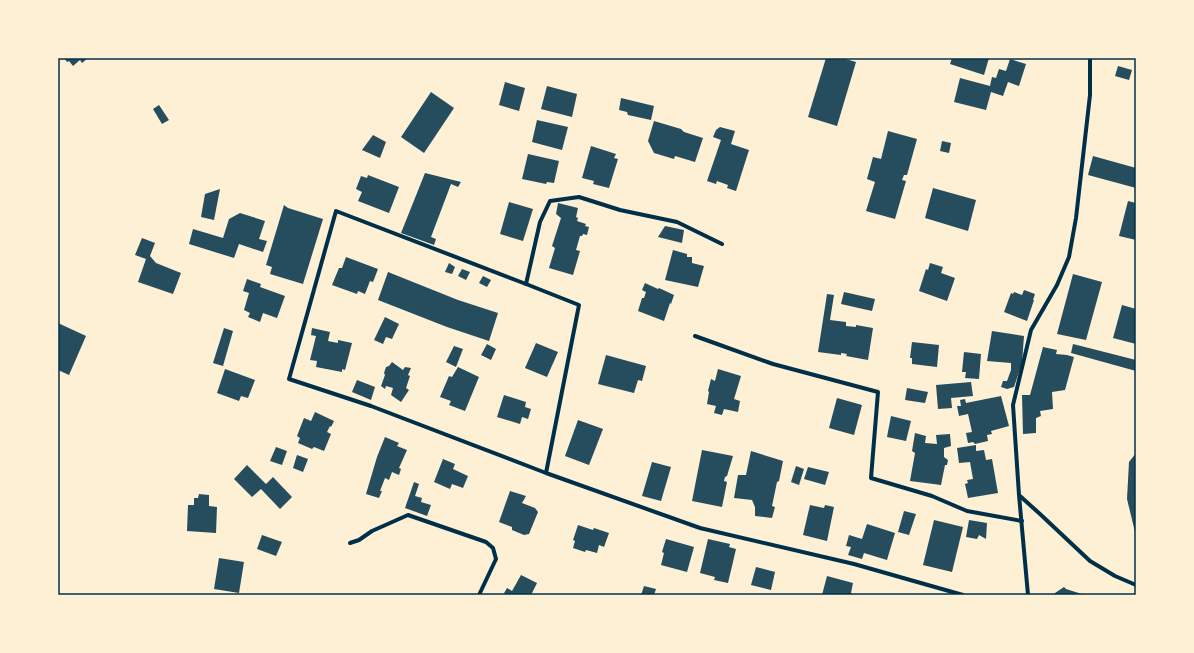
<svg xmlns="http://www.w3.org/2000/svg" width="1194" height="653" font-family="'Alegreya Sans',sans-serif">
	<style>
		.building { fill: #264d5e }
		.lines { fill: none; stroke-linecap: round; stroke-linejoin: round }
		.minor { stroke: #003049; stroke-width: 4 }
		.neatline { fill: none; stroke: #003049; stroke-width: 1.5 }
	</style>
	<rect width="100%" height="100%" fill="#fdf0d5"/>
	<g class="building">
		<polygon points="64,58 88,58 82,63 80,60 73,66 69,61 67,62"/>
		<polygon points="826,58 842,58 856,62 837,126 808,117"/>
		<polygon points="952,58 989,58 984,75 950,64"/>
		<polygon points="1010,59 1026,64 1019,86 1008,82 1003,96 991,92 986,110 954,102 960,78 990,86 992,77 996,78 999,69 1006,71"/>
		<polygon points="1118,66 1132,70 1129,80 1115,76"/>
		<polygon points="505,82 525,88 519,111 499,105"/>
		<polygon points="547,86 577,94 572,117 541,109"/>
		<polygon points="431,92 454,108 424,153 401,137"/>
		<polygon points="621,98 654,106 651,120 628,115 627,112 619,110"/>
		<polygon points="159,105 169,120 162,124 153,109"/>
		<polygon points="537,120 568,127 562,150 532,142"/>
		<polygon points="654,121 681,129 684,132 703,138 695,162 675,156 674,159 654,153 648,141"/>
		<polygon points="720,127 735,131 731,144 749,150 736,191 727,188 728,185 717,181 716,184 707,181 721,140 713,137 716,130"/>
		<polygon points="888,131 917,139 907,175 904,175 902,180 906,181 895,219 866,211 875,182 867,179 873,157 881,159"/>
		<polygon points="373,135 386,142 380,158 362,150"/>
		<polygon points="942,141 951,143 949,153 940,151"/>
		<polygon points="591,146 616,154 614,158 618,159 609,188 593,184 594,181 582,178"/>
		<polygon points="528,154 559,161 554,183 547,182 546,184 522,179"/>
		<polygon points="1093,156 1136,168 1136,188 1088,175"/>
		<polygon points="425,173 461,182 458,187 451,184 431,237 436,239 434,245 401,233"/>
		<polygon points="368,175 399,187 389,213 358,201 362,192 356,189 361,176 367,178"/>
		<polygon points="933,188 976,200 968,231 925,218"/>
		<polygon points="220,189 214,220 201,217 205,194"/>
		<polygon points="1128,201 1136,203 1136,240 1119,236"/>
		<polygon points="509,202 533,209 523,241 500,234"/>
		<polygon points="558,203 578,208 576,217 578,218 577,221 586,224 585,226 589,227 587,235 583,234 582,236 580,236 576,250 580,251 573,275 549,268 555,248 552,246 561,218 556,214"/>
		<polygon points="284,205 288,208 323,219 303,284 270,274 272,267 266,265"/>
		<polygon points="240,213 265,221 259,239 267,241 263,252 239,244 234,258 189,244 193,229 223,238 229,219"/>
		<polygon points="665,226 684,230 682,243 658,237"/>
		<polygon points="142,238 155,243 150,256 156,263 181,273 173,294 138,282 146,259 135,255"/>
		<polygon points="673,250 687,254 687,257 692,257 692,263 704,266 698,287 665,280"/>
		<polygon points="346,257 378,269 373,282 370,281 365,294 358,291 357,294 332,285 339,268 342,268"/>
		<polygon points="449,263 455,267 452,274 445,272"/>
		<polygon points="930,263 943,267 941,273 955,278 947,301 919,291 926,269 928,270"/>
		<polygon points="462,269 470,272 466,280 458,276"/>
		<polygon points="388,272 458,300 498,313 489,341 447,327 378,300"/>
		<polygon points="1073,274 1102,282 1086,340 1057,334"/>
		<polygon points="483,276 491,280 487,287 479,283"/>
		<polygon points="247,279 261,284 260,287 285,296 277,318 263,313 260,322 248,317 250,313 244,310 249,293 243,291"/>
		<polygon points="645,283 658,289 659,288 674,295 671,304 670,303 664,321 638,311 642,298 644,298 646,292 642,290"/>
		<polygon points="1024,290 1035,294 1033,300 1034,300 1027,321 1004,312 1011,293 1013,294 1014,292 1022,295"/>
		<polygon points="844,292 875,299 872,311 841,304"/>
		<polygon points="827,294 834,295 830,320 846,322 846,326 856,327 856,325 873,328 868,360 846,356 847,354 841,353 841,355 818,352"/>
		<polygon points="1122,305 1136,309 1136,344 1113,338"/>
		<polygon points="385,317 399,324 392,339 386,337 383,344 374,340"/>
		<polygon points="58,323 86,336 69,375 58,370"/>
		<polygon points="224,328 233,331 223,366 213,363"/>
		<polygon points="312,328 330,332 328,341 338,343 338,340 352,343 345,370 342,369 342,372 316,367 317,361 310,360 316,336 311,335"/>
		<polygon points="992,331 1024,336 1022,363 1014,387 1007,389 1001,387 1003,381 1007,381 1011,370 1011,363 987,361"/>
		<polygon points="912,342 939,345 937,367 912,364 912,358 910,358"/>
		<polygon points="536,343 558,352 547,377 525,368"/>
		<polygon points="487,344 496,349 491,360 481,355"/>
		<polygon points="1073,344 1136,360 1136,371 1071,353"/>
		<polygon points="454,346 463,349 456,367 446,362"/>
		<polygon points="1043,347 1057,350 1056,354 1067,355 1074,357 1065,390 1052,392 1053,409 1040,411 1041,416 1036,418 1036,433 1023,434 1022,395 1030,395"/>
		<polygon points="964,352 981,354 979,379 965,378 966,372 962,372"/>
		<polygon points="606,355 646,366 642,381 638,380 634,393 598,384"/>
		<polygon points="392,362 403,370 405,367 411,368 408,375 410,376 406,388 409,390 401,402 391,395 393,388 386,386 385,389 381,386 385,375 384,373 386,367 389,366"/>
		<polygon points="458,367 479,377 465,411 449,405 451,401 440,397 449,376 452,377"/>
		<polygon points="225,369 255,380 248,398 241,396 239,401 217,393"/>
		<polygon points="718,369 741,376 734,399 740,401 738,412 724,409 722,415 714,413 716,406 707,404 709,392 708,391 711,379 715,381"/>
		<polygon points="357,380 375,387 371,400 352,392"/>
		<polygon points="971,382 973,396 951,398 952,408 938,409 936,385"/>
		<polygon points="907,388 928,392 925,403 905,400"/>
		<polygon points="504,395 526,402 525,407 531,409 528,419 522,417 520,424 497,417"/>
		<polygon points="1001,396 1009,426 991,431 992,434 987,435 988,441 975,444 973,442 968,443 966,433 972,432 968,414 959,416 957,406 961,406 960,400 965,399 966,403"/>
		<polygon points="837,398 862,405 854,435 829,428"/>
		<polygon points="315,412 334,421 331,427 330,426 327,432 331,434 324,451 314,447 312,449 298,443 300,438 297,436 304,418 311,421"/>
		<polygon points="891,416 911,421 906,441 887,437"/>
		<polygon points="578,420 603,429 589,465 565,456"/>
		<polygon points="915,433 926,436 925,443 937,444 936,435 950,434 951,446 944,448 944,457 948,460 947,465 945,465 941,485 910,481 915,453 912,451"/>
		<polygon points="385,437 399,443 397,446 407,450 399,468 401,469 399,475 392,472 389,480 385,478 380,491 382,491 379,498 366,494 377,457"/>
		<polygon points="976,445 976,451 984,450 986,460 992,459 998,493 968,498 965,484 968,483 967,480 973,479 970,462 959,463 957,448"/>
		<polygon points="276,447 287,451 282,465 270,461"/>
		<polygon points="702,450 733,456 727,476 725,477 724,481 727,482 722,507 692,501"/>
		<polygon points="751,451 783,461 779,481 777,482 772,506 775,507 772,518 755,516 755,507 752,500 734,498 738,475 746,475"/>
		<polygon points="1136,453 1136,534 1135,532 1127,499 1129,462"/>
		<polygon points="297,455 308,459 303,472 293,468"/>
		<polygon points="443,459 455,464 453,469 468,476 463,488 452,484 450,489 434,482"/>
		<polygon points="652,462 671,467 661,501 642,496"/>
		<polygon points="247,465 266,484 273,477 292,497 280,509 261,489 252,497 234,479"/>
		<polygon points="796,466 804,469 799,485 791,482"/>
		<polygon points="808,467 829,472 825,485 804,479"/>
		<polygon points="414,482 419,484 415,496 422,498 421,502 431,505 427,516 405,508"/>
		<polygon points="510,491 526,496 522,503 535,508 538,512 529,534 524,535 512,530 512,527 499,522"/>
		<polygon points="199,494 209,495 209,506 217,507 216,533 187,531 188,505 194,505 194,498 198,498"/>
		<polygon points="810,505 824,508 825,505 834,507 827,541 803,535"/>
		<polygon points="904,511 916,514 909,535 898,532"/>
		<polygon points="934,520 963,527 952,572 923,565"/>
		<polygon points="969,520 987,523 986,539 979,535 977,539 966,537"/>
		<polygon points="867,524 895,533 887,560 864,553 862,559 848,555 851,547 846,546 849,535 862,539"/>
		<polygon points="578,525 593,530 594,528 609,533 604,547 599,545 597,553 586,550 585,552 573,548 575,541 573,540"/>
		<polygon points="262,535 282,542 276,556 257,549"/>
		<polygon points="666,539 694,547 687,572 661,565 664,553 662,552"/>
		<polygon points="708,539 730,544 729,547 736,549 728,583 714,580 715,577 700,573"/>
		<polygon points="219,558 244,562 239,593 214,589"/>
		<polygon points="756,567 775,572 771,590 751,585"/>
		<polygon points="521,575 537,583 531,595 503,595 507,588 512,591"/>
		<polygon points="827,576 853,583 851,593 853,594 853,595 822,595"/>
		<polygon points="644,586 656,589 654,595 641,595"/>
		<polygon points="1064,587 1066,589 1085,595 1052,595"/>
	</g>
	<g class="lines">
		<g class="minor">
			<polyline points="526,284 540,222 550,201 579,197 620,210 677,222 722,244"/>
			<polyline points="695,336 773,364 878,392 871,478 932,496 967,511 1022,521"/>
			<polyline points="546,473 579,305 526,284 336,211 289,379 371,406 546,473 700,528 854,564 963,595"/>
			<polyline points="1020,496 1040,514 1090,561 1115,576 1136,585"/>
			<polyline points="350,543 359,540 372,531 408,515 486,542 493,548 496,559 479,595"/>
			<polyline points="1028,595 1019,495 1013,405 1031,330 1057,285 1069,257 1076,218 1090,95 1090,58"/>
		</g>
	</g>
	<rect width="1194" height="653" fill="none" stroke="#fdf0d5" stroke-width="118"/>
	<rect x="59" y="59" width="1076" height="535" class="neatline"/>
</svg>
